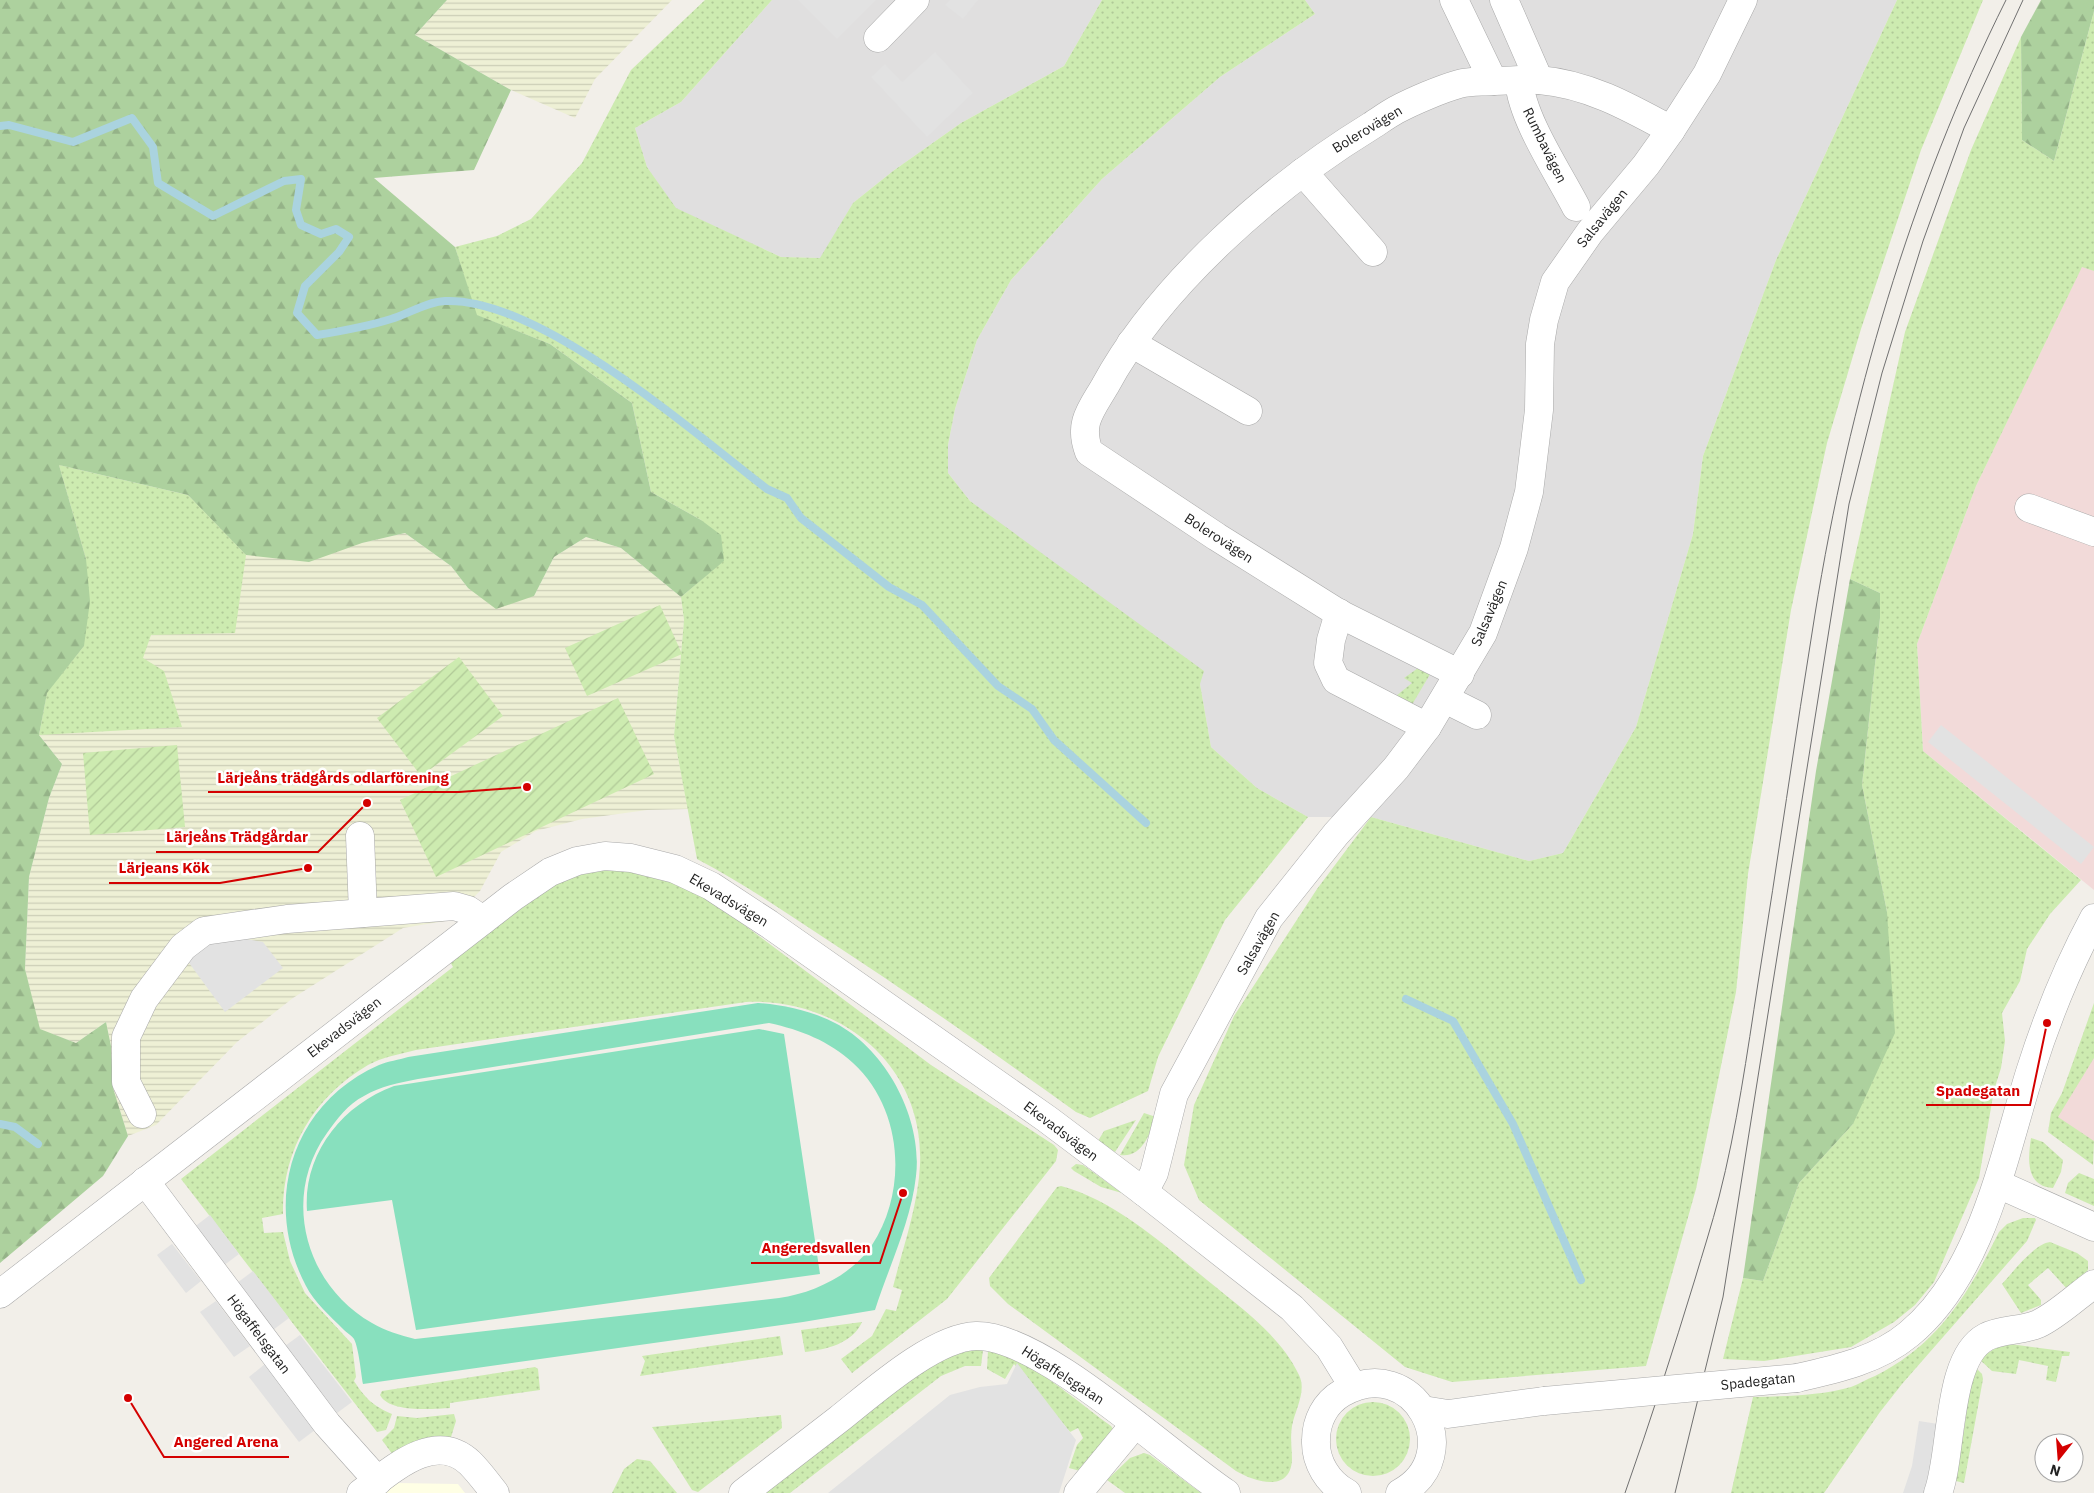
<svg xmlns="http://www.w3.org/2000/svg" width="2094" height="1493" font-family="'IBM Plex Sans',sans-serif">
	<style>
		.residential { fill: #e0dfdf }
		.commercial { fill: #f2dad9 }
		.education { fill: #ffffe5 }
		.farmland { fill: url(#farmland-rules) }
		.grass { fill: url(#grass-dots) }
		.forest { fill: url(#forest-firs) }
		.garden { fill: url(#garden-furrows) }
		.pitch { fill: #88e0be; fill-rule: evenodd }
		.parking { fill: #e2e2e2 }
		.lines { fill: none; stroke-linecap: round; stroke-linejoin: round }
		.stream { stroke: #aad3df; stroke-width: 8 }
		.minor-casing { stroke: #a9a9a9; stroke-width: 29 }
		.minor { stroke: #fff; stroke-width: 28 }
		.tram { stroke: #707070; stroke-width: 1 }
		.minor-bridge-casing { stroke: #a9a9a9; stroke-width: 29; stroke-linecap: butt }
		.minor-bridge { stroke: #fff; stroke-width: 28 }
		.labels { text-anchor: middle; stroke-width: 5; stroke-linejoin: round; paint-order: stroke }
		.street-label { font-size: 14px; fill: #222; stroke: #fff }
		.leader { fill: none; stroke: #d40000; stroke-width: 2 }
		.callout-dot { fill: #d40000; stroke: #fff; stroke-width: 2 }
		.callout-label { font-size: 15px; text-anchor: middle; font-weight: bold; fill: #d40000; stroke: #fff; stroke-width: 5; stroke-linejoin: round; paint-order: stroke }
	</style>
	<defs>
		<pattern id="farmland-rules" width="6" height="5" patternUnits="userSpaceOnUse" patternTransform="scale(1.25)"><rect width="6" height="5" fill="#eef0d5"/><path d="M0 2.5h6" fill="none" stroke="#ccceb7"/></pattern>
		<pattern id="grass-dots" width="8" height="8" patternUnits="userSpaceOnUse" patternTransform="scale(1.25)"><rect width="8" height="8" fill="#cdebb0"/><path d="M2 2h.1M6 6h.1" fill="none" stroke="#b0c997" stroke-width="1.8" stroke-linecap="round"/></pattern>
		<pattern id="forest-firs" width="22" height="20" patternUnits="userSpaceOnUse" patternTransform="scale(1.25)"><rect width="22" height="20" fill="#add19e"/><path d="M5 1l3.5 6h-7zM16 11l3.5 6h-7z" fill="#95b388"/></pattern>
		<pattern id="garden-furrows" width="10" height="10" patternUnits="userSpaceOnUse" patternTransform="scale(1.25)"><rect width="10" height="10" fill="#cdebb0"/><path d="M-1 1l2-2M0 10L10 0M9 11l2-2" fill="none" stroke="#b0c997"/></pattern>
	</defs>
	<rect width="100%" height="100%" fill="#f2efe9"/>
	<g class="residential">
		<polygon points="772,0 1102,0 1064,66 961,123 893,171 853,203 821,258 781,257 675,208 647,167 635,128 681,102"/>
		<polygon points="1305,0 1897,0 1776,260 1703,456 1693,534 1636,727 1563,853 1529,861 1371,817 1308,817 1257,788 1211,747 1200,684 970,501 948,473 948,445 955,409 977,340 1011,280 1102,179 1220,77 1315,14"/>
	</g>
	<g class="commercial">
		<polygon points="2082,266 2094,271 2094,890 1923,751 1917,644 1976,486"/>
		<polygon points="2094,1009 2094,1144 2051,1115 2065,1093"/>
	</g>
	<polygon class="education" points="396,1483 458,1484 465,1493 384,1493"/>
	<g class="farmland">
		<polygon points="447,0 672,0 595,79 575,118 511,90 415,35"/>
		<polygon points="59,465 362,543 405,533 451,566 468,588 534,596 554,557 586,537 621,548 681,597 684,620 674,736 688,809 647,810 582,819 536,831 501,852 480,891 451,920 403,928 293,998 237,1042 156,1125 128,1136 113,1088 111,1046 106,1022 76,1043 39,1029 25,969 29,877 49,798 62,764 39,735 86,559"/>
	</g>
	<g class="grass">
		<path d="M705,0H772L681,102L635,128L647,167L676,208L781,257L820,258L853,203L893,171L961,123L1064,66L1102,0H1305L1315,14L1220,77L1102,179L1011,280L977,340L955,409L948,445V473L970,501L1204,671L1200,684L1211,747L1257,788L1308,817L1225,920L1158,1057L1148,1091L1090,1118L1076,1112C993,1052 909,993 823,937C782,910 741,882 697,859L674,736L684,620L681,597L723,561L701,520L651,492L632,403L550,344L476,315L455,247L497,236L531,219L582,163L631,70Z"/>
		<polygon points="1897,0 1983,0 1921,150 1861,329 1827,443 1791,610 1748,874 1736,992 1696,1189 1646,1366 1452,1382 1405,1367 1199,1200 1184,1165 1194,1105 1234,1016 1317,889 1371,817 1529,861 1563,853 1636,727 1693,534 1703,456 1776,260"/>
		<polygon points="2094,11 2094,271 2082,267 1976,486 1917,644 1923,751 2081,880 2050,914 2027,949 2020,981 2002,1013 2005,1041 2001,1068 1994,1090 1979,1178 1934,1282 1915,1305 1894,1322 1851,1347 1764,1361 1723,1359 1743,1278 1763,1281 1799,1183 1853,1124 1887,912 1862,785 1880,618 1880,593 1850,579 1905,332 1971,150 2021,37 2022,140 2054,161"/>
		<polygon points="59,465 188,495 246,555 235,633 151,635 143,658 164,671 182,727 39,735 47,692 84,646 86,559"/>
		<polygon points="1421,666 1432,671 1410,708 1396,696 1412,683 1404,678"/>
		<path d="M605,868L634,871L699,891L931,1065L1054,1145L1058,1150L1056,1161L947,1299L852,1373L841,1359L872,1336L886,1309L896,1311L902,1290L893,1287C903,1247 918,1206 920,1165C925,1065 840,998 746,1002L416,1050C400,1054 383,1057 368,1065C313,1097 282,1151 283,1214L262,1218L264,1233L283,1232L290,1261L305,1293L352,1344L356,1377L354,1381C365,1398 373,1406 392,1414L386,1430L377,1432L181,1179L453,967L449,960L522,904L573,874Z"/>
		<polygon points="2094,1003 2094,1058 2058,1117 2094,1141 2093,1165 2048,1132 2051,1113 2062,1093"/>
		<path d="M1144,1113L1156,1117C1149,1134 1143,1158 1120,1155Z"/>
		<polygon points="1136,1120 1115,1152 1098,1141 1104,1131"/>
		<path d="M2031,1138L2043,1142L2063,1160L2061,1172L2053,1188C2025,1186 2028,1158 2031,1138Z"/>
		<polygon points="1076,1164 1083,1165 1122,1193 1101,1187 1074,1171 1071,1168"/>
		<polygon points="2079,1173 2094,1179 2094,1206 2065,1193 2068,1183"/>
		<path d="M1061,1186C1115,1200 1165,1246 1207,1280C1240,1307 1280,1335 1299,1375C1307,1391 1295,1410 1292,1426C1290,1438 1292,1448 1292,1460C1290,1493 1255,1482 1236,1471L1008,1304L990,1286L989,1278L1057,1187Z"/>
		<path d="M2023,1218H2035L2036,1220L2027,1241L1902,1384L1880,1412L1824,1493H1731L1753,1397C1785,1396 1819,1396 1851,1387C1859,1384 1867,1379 1875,1376C1939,1344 1968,1294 1999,1232L2007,1224Z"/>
		<path d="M2050,1242L2077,1253L2088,1261V1270L2069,1291L2048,1268L2028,1285L2041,1300V1305L2021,1313L2002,1284C2013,1272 2034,1244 2050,1242Z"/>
		<path d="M862,1322C852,1344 827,1349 805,1352L801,1330Z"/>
		<polygon points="780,1336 783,1355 640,1376 645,1361 642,1356"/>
		<polygon points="2003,1343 2070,1352 2069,1356 2062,1356 2056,1382 2046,1380 2048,1366 2019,1360 2016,1374 1992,1371 1979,1359"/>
		<polygon points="969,1349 983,1350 981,1366 965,1366 941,1376 790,1493 764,1493 928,1365"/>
		<path d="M988,1351C1029,1357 1077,1402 1111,1426L1113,1429L1080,1471L1069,1468L1077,1445L1083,1438L1078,1428L1070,1432L1014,1364L1005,1379L987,1369Z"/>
		<polygon points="1974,1366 1982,1374 1983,1379 1964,1483 1956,1481 1966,1416 1965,1400"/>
		<path d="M535,1367L538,1369L540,1390L450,1403V1408C433,1409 389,1413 380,1395L382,1391Z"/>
		<circle cx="1373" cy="1439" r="37"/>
		<path d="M454,1414L456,1421L451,1437C425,1434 414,1442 393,1455L382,1440L394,1428L397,1416L417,1418Z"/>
		<polygon points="781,1415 782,1428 698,1492 692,1490 652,1427"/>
		<polygon points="1144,1453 1150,1455 1201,1493 1125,1493 1107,1480 1130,1458"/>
		<polygon points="637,1459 650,1461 677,1493 612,1493 624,1469"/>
	</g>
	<g class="forest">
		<polygon points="0,0 447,0 415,35 511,90 474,170 374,178 455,247 477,315 550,344 632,403 651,492 701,520 721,535 724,561 681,597 621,548 586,537 554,557 534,596 496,609 468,588 451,566 405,533 362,543 309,562 246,555 188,495 59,465 86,559 90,601 84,646 47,693 39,735 62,764 49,798 29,877 25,969 40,1029 76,1043 106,1022 111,1046 113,1088 128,1136 103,1176 0,1263"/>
		<polygon points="2041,0 2094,0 2094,11 2054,161 2022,140 2021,37"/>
		<polygon points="1850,579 1880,593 1880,618 1862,785 1887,912 1895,1033 1853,1124 1799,1183 1763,1281 1743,1278 1816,771"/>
	</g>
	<g class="garden">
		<polygon points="660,605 682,654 587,696 565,648"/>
		<polygon points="459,657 503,716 421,776 377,718"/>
		<polygon points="618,698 654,774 436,877 400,800"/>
		<polygon points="177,745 185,827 90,835 83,753"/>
	</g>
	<g class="pitch">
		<path d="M758,1003C784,1005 812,1011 835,1023C886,1049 923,1119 916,1176C911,1222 889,1266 875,1310L803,1322L363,1384C361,1373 359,1349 354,1339C352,1336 346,1332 343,1329C331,1317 314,1302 306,1286C262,1203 291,1104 379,1065C388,1061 399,1060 408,1057ZM769,1023C801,1030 829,1041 853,1063C903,1109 908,1190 872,1245C852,1275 814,1293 779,1298L415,1339C400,1335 385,1331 372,1323C305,1285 281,1197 327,1133C337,1119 348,1104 364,1096C381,1086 398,1083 418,1079Z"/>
		<path d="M759,1029L784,1034L820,1274L416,1330L392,1200L307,1211C303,1154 342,1105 394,1086Z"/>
	</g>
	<g class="parking">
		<polygon points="798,0 876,0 837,39"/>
		<polygon points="950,0 978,0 963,19 945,5"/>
		<polygon points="935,52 973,93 927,137 871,77 885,64 902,82"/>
		<polygon points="1941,725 2094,847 2081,864 1928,742"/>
		<polygon points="224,935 263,942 283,968 225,1012 184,956"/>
		<polygon points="210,1215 239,1254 223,1266 193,1228"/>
		<polygon points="172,1244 201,1281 186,1293 157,1255"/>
		<polygon points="253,1271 289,1318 273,1330 237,1283"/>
		<polygon points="216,1301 250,1346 234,1357 200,1312"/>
		<polygon points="300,1335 352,1402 337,1413 285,1346"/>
		<polygon points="1017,1363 1076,1440 1059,1493 828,1493 950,1395 980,1387 1007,1384"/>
		<polygon points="265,1364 315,1430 299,1442 249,1377"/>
		<polygon points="1919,1421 1938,1424 1931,1471 1925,1493 1903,1493 1912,1466"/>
	</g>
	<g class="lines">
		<g class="stream">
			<path d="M0,126L9,125L73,142L132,118L153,147L158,183L213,216L284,181L301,179L296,210L301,225L321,234L336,229L349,237L339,252L305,286L297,313L317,335C342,331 366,327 391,319C408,314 426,302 445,301C539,297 693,432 767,489L787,498L801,518L889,587L922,605L998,686L1032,709L1054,740L1146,823"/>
			<polyline points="1406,999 1453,1021 1513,1124 1581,1280"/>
			<polyline points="0,1124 15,1127 38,1144"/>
		</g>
		<g class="minor-casing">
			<g id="minor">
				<path d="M1454,0L1493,81C1508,81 1524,79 1539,80C1588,84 1629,107 1671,130"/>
				<polyline points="1504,0 1539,80"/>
				<polyline points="878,38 915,0"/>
				<path d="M1519,81C1522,119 1558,172 1576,207"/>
				<polyline points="1303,172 1373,252"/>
				<polyline points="1131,343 1248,411"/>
				<polyline points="2029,508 2094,532"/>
				<polyline points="1339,613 1331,640 1328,663 1336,680 1427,727"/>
				<path d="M1460,674L1340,614L1217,537L1089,452C1078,423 1091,410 1105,386C1160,284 1273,186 1371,126C1379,121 1387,115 1396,110C1413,101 1441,89 1459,84C1470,81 1482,82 1493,81"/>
				<polyline points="1445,699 1477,715"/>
				<polyline points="360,836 363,913"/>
				<polyline points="142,1114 126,1082 126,1037 144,999 183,947 204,931 287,919 454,906 468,910 483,920"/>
				<polyline points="145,1181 327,1424 378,1481"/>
				<polyline points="1998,1184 2094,1227"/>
				<polyline points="1144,1192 1154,1173 1174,1094 1269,918 1336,834 1396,768 1427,727 1483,633 1514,548 1529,492 1539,410 1540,344 1544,320 1555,282 1590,232 1646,165 1671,130 1707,74 1743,0"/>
				<polyline points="0,1294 513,897 550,872 577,861 605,856 631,858 675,869 711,886 769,924 1047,1119 1144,1192 1292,1308 1329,1347 1353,1386"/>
				<path d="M1797,1378C1837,1369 1878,1360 1909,1334C1982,1274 2003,1158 2030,1072C2047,1018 2067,968 2094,918"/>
				<polyline points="1423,1410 1448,1414 1544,1401"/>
				<path d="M361,1493C390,1472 434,1429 470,1463C479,1472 487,1483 495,1493"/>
				<path d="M743,1493C775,1468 807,1444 839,1419C872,1393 934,1337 976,1336C1040,1334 1169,1455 1226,1493"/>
				<polyline points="1078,1493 1135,1424"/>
				<path d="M1347,1493C1328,1483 1315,1462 1316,1440C1316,1421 1325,1403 1342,1393C1413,1351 1470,1455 1400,1493"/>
				<path d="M1938,1493C1953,1453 1946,1358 1986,1337C2001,1329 2022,1331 2038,1324C2056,1316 2077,1296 2094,1284"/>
			</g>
		</g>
		<use href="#minor" class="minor"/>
		<g class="tram">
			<path d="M1625,1493C1650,1422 1673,1351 1695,1279C1703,1252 1712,1224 1719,1197C1737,1127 1747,1054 1758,983C1778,860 1795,737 1815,614C1849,403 1910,192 2006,0"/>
			<polyline points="1675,1493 1723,1297 1849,504 1882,373 1923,241 1964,128 2023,0"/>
		</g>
		<g class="minor-bridge-casing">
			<polyline id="minor-bridge" points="1544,1401 1797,1378"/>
		</g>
		<use href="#minor-bridge" class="minor-bridge"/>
	</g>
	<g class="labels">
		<g class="street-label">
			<text transform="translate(1367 129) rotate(-31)" y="5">Bolerovägen</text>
			<text transform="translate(1545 145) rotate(64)" y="5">Rumbavägen</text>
			<text transform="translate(1602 218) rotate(-51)" y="5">Salsavägen</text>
			<text transform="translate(1219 538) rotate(33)" y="5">Bolerovägen</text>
			<text transform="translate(1489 613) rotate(-67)" y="5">Salsavägen</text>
			<text transform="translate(729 900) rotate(31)" y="5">Ekevadsvägen</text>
			<text transform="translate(1258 943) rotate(-60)" y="5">Salsavägen</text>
			<text transform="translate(344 1027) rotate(-38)" y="5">Ekevadsvägen</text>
			<text transform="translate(1061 1131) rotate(37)" y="5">Ekevadsvägen</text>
			<text transform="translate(259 1334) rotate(53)" y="5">Högaffelsgatan</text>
			<text transform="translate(1063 1375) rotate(33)" y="5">Högaffelsgatan</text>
			<text transform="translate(1758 1381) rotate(-6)" y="5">Spadegatan</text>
		</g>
	</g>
	<path class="leader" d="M527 787L459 792H208M367 803L318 852H156M308 868L220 883H109M2047 1023L2030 1105H1926M903 1193L880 1263H751M128 1398L164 1457H289"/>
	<g class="callout-dot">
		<circle cx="527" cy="787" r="5"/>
		<circle cx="367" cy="803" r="5"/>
		<circle cx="308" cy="868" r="5"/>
		<circle cx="2047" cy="1023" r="5"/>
		<circle cx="903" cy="1193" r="5"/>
		<circle cx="128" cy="1398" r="5"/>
	</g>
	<g class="callout-label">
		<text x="333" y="783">Lärjeåns trädgårds odlarförening</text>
		<text x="237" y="842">Lärjeåns Trädgårdar</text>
		<text x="164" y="873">Lärjeans Kök</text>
		<text x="1978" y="1096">Spadegatan</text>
		<text x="816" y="1253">Angeredsvallen</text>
		<text x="226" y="1447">Angered Arena</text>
	</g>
	<g transform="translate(2059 1458) rotate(197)"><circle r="24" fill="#ffffff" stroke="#a7a7a7"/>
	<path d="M0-4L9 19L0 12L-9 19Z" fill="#d40000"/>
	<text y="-8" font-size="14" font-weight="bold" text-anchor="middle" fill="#222222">N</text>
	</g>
</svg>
